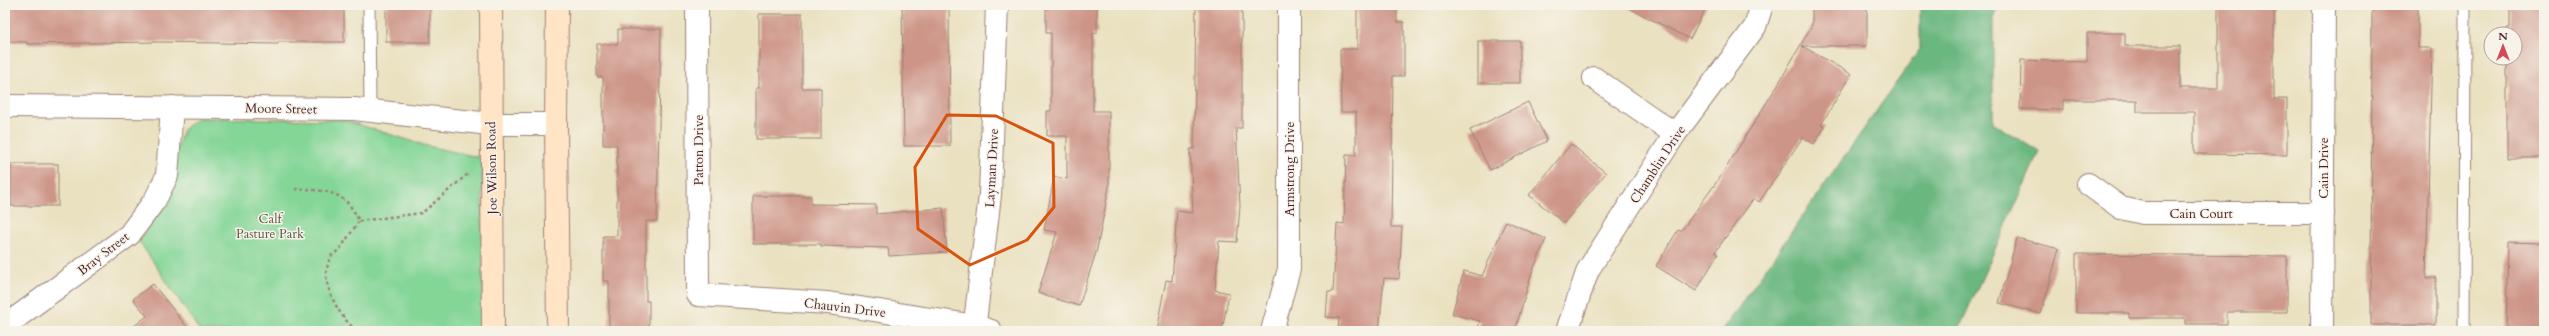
<svg xmlns="http://www.w3.org/2000/svg" width="2549" height="336" font-family="Cardo,serif">
	<style>
		.green { fill: #84d697; stroke: #677a61 }
		.forest { fill: #6bb780; stroke: #5a6b56 }
		.building { fill: #cd9588 }
		.lines { fill: none; stroke-linecap: round; stroke-linejoin: round }
		.service-casing { stroke: #9a8076; stroke-width: 13 }
		.minor-casing { stroke: #9a8076; stroke-width: 24 }
		.secondary-casing { stroke: #9a8076; stroke-width: 24 }
		.path { stroke: #9a8076; stroke-width: 2.5; stroke-dasharray: 3 3; stroke-linecap: butt }
		.service { stroke: #fff; stroke-width: 11 }
		.minor { stroke: #fff; stroke-width: 22 }
		.secondary { stroke: #ffe4c6; stroke-width: 22 }
		.marked { fill: none; stroke: #d8530f; stroke-width: 3; stroke-linejoin: round }
		.labels { text-anchor: middle; stroke-width: 3; stroke-linejoin: round; paint-order: stroke }
		.street-label { font-size: 13px; fill: #4a1f2b; stroke: #f7f3e8 }
		.park-label { font-size: 13px; fill: #5b564b; stroke: #f7f3e8 }
	</style>
	<rect width="100%" height="100%" fill="#f7f3e8"/>
	<filter id="ink" filterUnits="userSpaceOnUse"><feTurbulence type="fractalNoise" baseFrequency=".025" numOctaves="2"/><feDisplacementMap in="SourceGraphic" scale="8" xChannelSelector="R" yChannelSelector="G"/><feConvolveMatrix kernelMatrix="1 2 1 2 8 2 1 2 1" color-interpolation-filters="sRGB"/></filter>
	<filter id="wash" filterUnits="userSpaceOnUse"><feTurbulence type="fractalNoise" baseFrequency=".012" numOctaves="4" result="noise"/><feDisplacementMap in="SourceGraphic" scale="16" xChannelSelector="R" yChannelSelector="G"/><feGaussianBlur stdDeviation="0.9" result="paint"/><feColorMatrix in="noise" values="0 0 0 0 0 0 0 0 0 0 0 0 0 0 0 0 0 1.4 0 .05"/><feComposite in="paint" operator="in"/></filter>
	<g filter="url(#wash)">
		<rect width="100%" height="100%" fill="#eae1c0"/>
		<polygon class="green" points="197,118 344,120 427,146 482,158 483,331 200,331 139,241 157,212 183,130"/>
		<polygon class="forest" points="1920,5 2000,5 1993,17 1993,123 2039,152 1958,331 1722,331 1920,49"/>
		<g id="blocks">
			<g class="building">
				<polygon points="5,5 344,5 344,42 278,42 278,44 158,42 27,44 27,42 5,42"/>
				<rect x="386" y="5" width="44" height="37"/>
				<polygon points="902,5 949,5 950,146 904,146"/>
				<polygon points="1055,5 1097,5 1097,33 1093,33 1093,111 1109,111 1109,187 1097,249 1079,306 1038,293 1057,232 1044,230 1054,177 1067,179 1067,136 1047,136 1047,111 1051,111 1051,33 1046,33 1046,8 1055,8"/>
				<polygon points="1196,5 1242,5 1242,128 1236,128 1240,206 1237,242 1219,241 1215,290 1229,293 1222,331 1156,331 1166,280 1172,281 1177,211 1193,213 1190,149 1194,149"/>
				<polygon points="1357,5 1397,5 1397,22 1404,22 1404,76 1393,76 1391,227 1402,227 1399,279 1384,278 1379,331 1338,331 1339,318 1326,317 1328,292 1333,292 1337,223 1344,224 1346,155 1356,155 1356,112 1341,112 1340,49 1357,49"/>
				<polygon points="1623,5 1707,5 1690,39"/>
				<polygon points="1812,5 1867,5 1867,46 1802,46 1851,74 1821,125 1825,127 1814,144 1803,137 1759,202 1754,198 1715,252 1718,254 1696,291 1656,266 1678,230 1681,231 1721,176 1780,81 1812,25"/>
				<polygon points="2218,5 2274,5 2274,99 2287,99 2287,155 2194,154 2194,112 2137,112 2137,100 2063,100 2063,110 2020,109 2021,60 2087,62 2087,33 2125,33 2125,46 2180,46 2180,88 2218,88"/>
				<polygon points="2372,5 2418,5 2418,48 2432,48 2426,278 2436,278 2436,325 2371,325"/>
				<polygon points="2510,5 2544,5 2544,158 2507,158 2507,58 2515,58 2515,34 2507,34 2507,28 2510,28"/>
				<polygon points="759,14 802,14 802,88 821,88 821,139 756,139 756,88 759,88"/>
				<polygon points="618,29 661,29 657,221 646,221 646,301 649,301 649,331 609,331 609,281 603,281 603,236 617,236 617,145 603,145 603,77 597,77 597,44 618,44"/>
				<rect x="1478" y="41" width="42" height="42"/>
				<polygon points="1528,102 1547,141 1490,170 1470,130"/>
				<polygon points="1571,144 1606,173 1564,223 1529,195"/>
				<rect x="11" y="164" width="47" height="42"/>
				<polygon points="753,196 811,196 811,204 876,205 876,214 943,208 947,252 889,256 888,248 821,246 821,244 753,244"/>
				<polygon points="1506,221 1546,239 1531,275 1515,331 1477,331 1480,321 1452,314 1464,271 1482,276"/>
				<polygon points="2017,238 2059,249 2041,314 1999,303"/>
				<polygon points="2508,242 2544,243 2544,331 2506,331"/>
				<polygon points="2076,254 2287,256 2287,312 2227,312 2227,324 2185,324 2185,318 2129,318 2129,313 2076,313"/>
				<polygon points="153,284 190,331 128,331 147,316 133,299"/>
			</g>
		</g>
	</g>
	<g filter="url(#ink)">
		<use href="#blocks" fill-opacity="0" stroke="#9a8076" stroke-width="1"/>
		<g class="lines">
			<g class="service-casing">
				<g id="service">
					<polyline points="369,5 370,111"/>
					<polyline points="2464,331 2465,5"/>
				</g>
			</g>
			<g class="minor-casing">
				<g id="minor">
					<polyline points="697,5 698,295 828,303 976,326 991,331"/>
					<polyline points="1594,78 1675,134"/>
					<polyline points="5,106 354,109 490,124 556,124"/>
					<polyline points="2088,184 2121,208 2143,213 2323,213"/>
					<polyline points="5,326 129,235 155,200 167,176 172,107"/>
					<polyline points="974,331 990,195 997,5"/>
					<polyline points="1272,331 1289,269 1289,5"/>
					<polyline points="1567,331 1588,270 1675,134 1755,27 1762,5"/>
					<polyline points="2322,331 2324,5"/>
				</g>
			</g>
			<g class="secondary-casing">
				<g id="secondary">
					<polyline points="491,5 493,331"/>
					<polyline points="557,5 556,124 558,331"/>
				</g>
			</g>
			<g class="path">
				<path d="M295,189C327,191 344,189 359,221L340,249L330,257C329,262 327,267 326,272C326,292 341,320 358,331"/>
				<polyline points="359,221 422,213 469,173"/>
			</g>
			<use href="#service" class="service"/>
			<use href="#minor" class="minor"/>
			<use href="#secondary" class="secondary"/>
		</g>
	</g>
	<path class="marked" d="M947,115L996,116L1053,143L1054,207L1027,240L970,265L918,229L915,167Z"/>
	<g class="labels">
		<g class="street-label">
			<text transform="translate(281 108) rotate(1)" y="5">Moore Street</text>
			<text transform="translate(698 150) rotate(-90)" y="5">Patton Drive</text>
			<text transform="translate(1657 164) rotate(-57)" y="5">Chamblin Drive</text>
			<text transform="translate(491 168) rotate(-91)" y="5">Joe Wilson Road</text>
			<text transform="translate(991 168) rotate(-87)" y="5">Layman Drive</text>
			<text transform="translate(2323 168) rotate(-90)" y="5">Cain Drive</text>
			<text transform="translate(1289 169) rotate(-90)" y="5">Armstrong Drive</text>
			<text x="2201" y="218">Cain Court</text>
			<text transform="translate(103 253) rotate(-38)" y="5">Bray Street</text>
			<text transform="translate(845 307) rotate(7)" y="5">Chauvin Drive</text>
		</g>
		<g class="park-label">
			<text x="270" y="223">Calf<tspan x="270" dy="15">Pasture Park</tspan></text>
		</g>
	</g>
	<rect width="2549" height="336" fill="none" stroke="#f7f3e8" stroke-width="20"/>
	<g transform="translate(2503 46)"><circle r="19" fill="#f7f3e8" stroke="#b29e9c"/>
	<path d="M0-3L7 15L0 10L-7 15Z" fill="#d1495b"/>
	<text y="-6" font-size="11" font-weight="bold" text-anchor="middle" fill="#4a1f2b">N</text>
	</g>
</svg>
